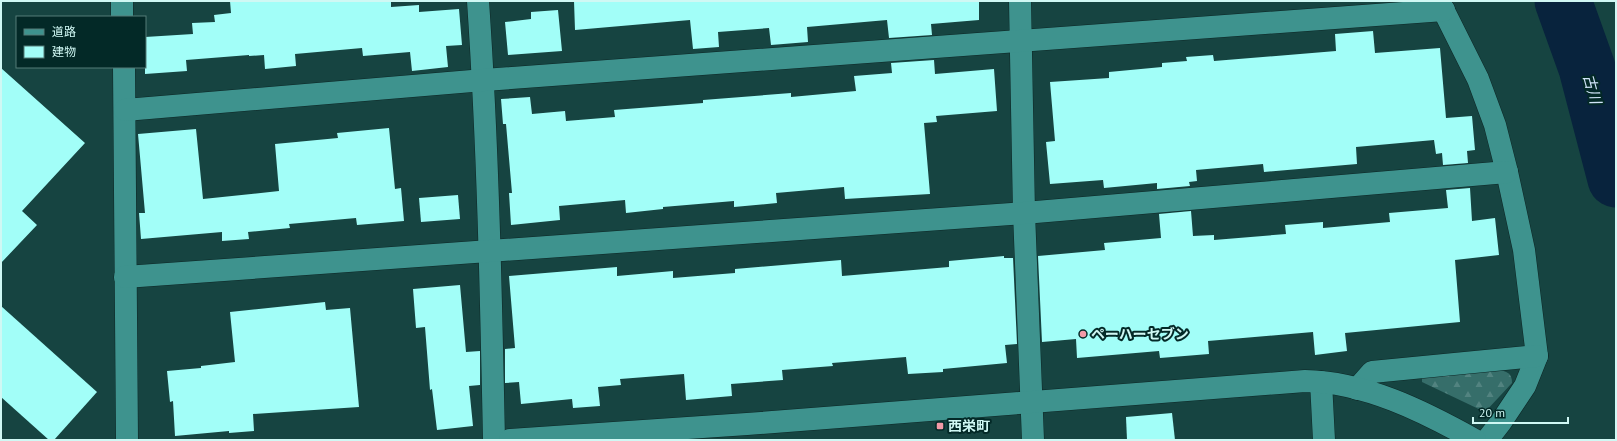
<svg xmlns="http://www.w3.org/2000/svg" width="1617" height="441" font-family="'PT Sans','Noto Sans JP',sans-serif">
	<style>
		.forest { fill: url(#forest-firs) }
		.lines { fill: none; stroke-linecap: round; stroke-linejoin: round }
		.river { stroke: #08233d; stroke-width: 57 }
		.building { fill: #a2fef8 }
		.minor-casing { stroke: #0d2726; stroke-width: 23 }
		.minor { stroke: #3e938e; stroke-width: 22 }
		.poi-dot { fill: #f39aa7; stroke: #032927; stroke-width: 1.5 }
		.labels { text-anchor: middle; stroke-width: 4; stroke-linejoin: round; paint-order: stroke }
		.poi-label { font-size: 14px; font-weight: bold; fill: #d0f8f4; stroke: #032927; text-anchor: start }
		.water-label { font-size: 15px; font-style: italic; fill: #d1e4f9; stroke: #032927 }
	</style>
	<defs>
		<pattern id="forest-firs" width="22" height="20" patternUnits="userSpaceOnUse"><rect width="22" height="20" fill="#366e6a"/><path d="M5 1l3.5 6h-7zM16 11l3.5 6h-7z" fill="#528380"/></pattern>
	</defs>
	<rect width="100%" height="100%" fill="#164441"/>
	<path class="forest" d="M1497,370C1507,371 1512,373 1512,383L1485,412L1422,382V377Z"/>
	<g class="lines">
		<polyline class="river" points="1563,1 1587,68 1616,179"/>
	</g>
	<g class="building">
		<polygon points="230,1 391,1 391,7 419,5 419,12 459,9 462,45 446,46 448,67 412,71 410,52 363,56 362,48 295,54 296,66 265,69 264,55 249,56 249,55 186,60 187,71 145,74 145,37 193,34 192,23 215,22 214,15 231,13"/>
		<polygon points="574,1 979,1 979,20 931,24 932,35 889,38 887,20 807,27 808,42 771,45 769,28 718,32 719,47 693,49 690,20 575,30"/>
		<polygon points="558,10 562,51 508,55 505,22 531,19 531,12"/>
		<polygon points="1373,31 1375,53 1440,48 1446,118 1472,116 1475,150 1467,151 1468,163 1443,165 1442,153 1436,154 1434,140 1356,147 1357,164 1264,172 1263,164 1196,170 1197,181 1189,182 1190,186 1157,189 1157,183 1104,188 1103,180 1050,184 1046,142 1055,141 1050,82 1109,78 1109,72 1162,67 1162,63 1187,61 1186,57 1213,55 1214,61 1336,51 1335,34"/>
		<polygon points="934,60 935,74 994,69 997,111 936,116 937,122 924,123 930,194 845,199 844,187 776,193 777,203 734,207 734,201 663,207 663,209 626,213 625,200 559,206 560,220 511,225 509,193 512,193 506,124 503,124 501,99 530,97 532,114 565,111 566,121 615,117 614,110 703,103 703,100 791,93 791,97 856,91 854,76 892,73 891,63"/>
		<polygon points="1,68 85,143 22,211 37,225 1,263"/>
		<polygon points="389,128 395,189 401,188 404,221 357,225 356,218 289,224 290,228 248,232 249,239 222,241 222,232 141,239 139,213 145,213 138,134 196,129 203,199 279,191 275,144 338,138 337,133"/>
		<polygon points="1470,188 1472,221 1495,218 1499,255 1455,260 1460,322 1345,333 1347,351 1315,355 1313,332 1208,341 1209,354 1160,358 1159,351 1077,358 1076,339 1042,342 1038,256 1105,250 1104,243 1161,238 1159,214 1191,211 1193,236 1214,235 1214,240 1286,234 1285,225 1323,222 1323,228 1390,222 1389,213 1448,208 1446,190"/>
		<polygon points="458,195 460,219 421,222 419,198"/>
		<polygon points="1004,256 1004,258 1013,258 1017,344 1005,345 1007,363 943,369 943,372 908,374 906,357 832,363 833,366 782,370 783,380 731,384 732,396 686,400 684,374 620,379 621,385 598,387 600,406 573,408 572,399 521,404 519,382 505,383 505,349 515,348 509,276 617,267 617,276 673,271 673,278 735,273 735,269 841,260 842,276 949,267 949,261"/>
		<polygon points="460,285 466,352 480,351 480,385 469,386 473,426 437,430 432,389 430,390 425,327 416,328 413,289"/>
		<polygon points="325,302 326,310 350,308 359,407 253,414 254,431 229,433 229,431 175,436 173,401 170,402 167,371 201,368 201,366 235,362 230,312"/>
		<polygon points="1,306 97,392 54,440 49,440 1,397"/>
		<polygon points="1172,413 1175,440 1127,440 1126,417"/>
	</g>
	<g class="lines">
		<g class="minor-casing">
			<g id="minor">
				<polyline points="122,1 122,17"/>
				<path d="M478,1C488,147 491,293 494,440"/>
				<polyline points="1020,1 1024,213 1033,440"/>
				<polyline points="1439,1 1478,79 1495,125 1507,172 1524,250 1537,356 1525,386 1501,422 1487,440"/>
				<polyline points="124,67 127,440"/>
				<polyline points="125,110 484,80 1444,10"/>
				<polyline points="125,277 1024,213 1507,172"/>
				<polyline points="1321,382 1324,440"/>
				<polyline points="1357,389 1372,372 1537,356"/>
				<path d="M510,440L747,424L1305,381C1365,382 1423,411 1475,440"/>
			</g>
		</g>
		<use href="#minor" class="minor"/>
	</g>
	<g class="poi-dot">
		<circle cx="1083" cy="334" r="4"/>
		<rect x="936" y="422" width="8" height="8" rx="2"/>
	</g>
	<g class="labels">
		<g class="poi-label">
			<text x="1091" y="339">ペーハーセブン</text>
			<text x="948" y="431">西栄町</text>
		</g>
		<g class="water-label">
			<text transform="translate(1592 89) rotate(75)" y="5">古川</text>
		</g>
	</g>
	<rect width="1617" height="441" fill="none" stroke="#d0f8f4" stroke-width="4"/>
	<rect x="16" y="16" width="130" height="52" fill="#032927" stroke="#557c79"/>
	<rect x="24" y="29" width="20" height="6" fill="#3e938e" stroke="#557c79"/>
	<text x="52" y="36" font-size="12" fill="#d0f8f4">道路</text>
	<rect x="24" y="46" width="20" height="12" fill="#a2fef8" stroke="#557c79"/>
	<text x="52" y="56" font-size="12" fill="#d0f8f4">建物</text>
	<path d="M1473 417v6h95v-6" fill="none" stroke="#d0f8f4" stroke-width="2"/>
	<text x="1479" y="417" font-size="12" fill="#d0f8f4" stroke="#032927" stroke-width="3" paint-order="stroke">20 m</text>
</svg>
